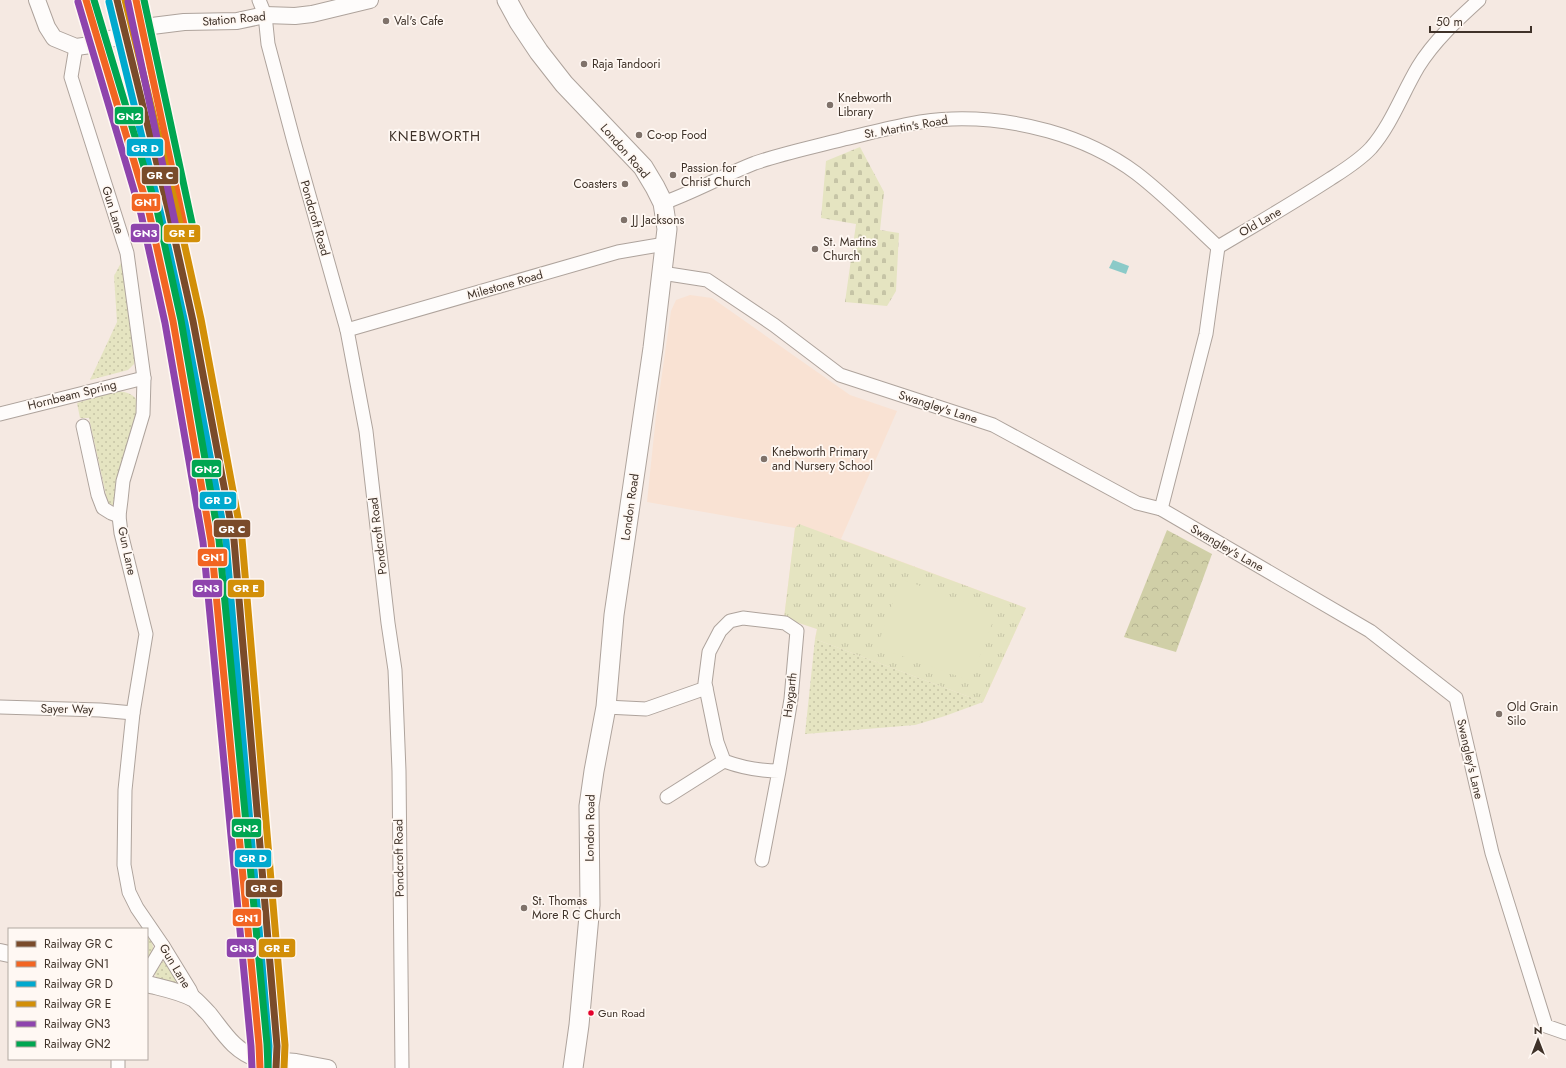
<svg xmlns="http://www.w3.org/2000/svg" width="1566" height="1068" font-family="Jost,sans-serif">
	<style>
		.built { fill: #f9e2d3 }
		.grass { fill: url(#grass-dots) }
		.forest { fill: url(#forest-crowns) }
		.cemetery { fill: url(#cemetery-stones) }
		.park { fill: url(#park-tufts) }
		.pitch { fill: #e5e4c1 }
		.water { fill: #8bcac8 }
		.lines { fill: none; stroke-linecap: round; stroke-linejoin: round }
		.minor-casing { stroke: #aea39c; stroke-width: 15 }
		.tertiary-casing { stroke: #aea39c; stroke-width: 18 }
		.secondary-casing { stroke: #aea39c; stroke-width: 21 }
		.minor { stroke: #fefcfb; stroke-width: 13 }
		.tertiary { stroke: #fefcfb; stroke-width: 16 }
		.secondary { stroke: #fefcfb; stroke-width: 19 }
		.rail-1-casing { stroke: #fff8f3; stroke-width: 10 }
		.rail-2-casing { stroke: #fff8f3; stroke-width: 10 }
		.rail-3-casing { stroke: #fff8f3; stroke-width: 10 }
		.rail-4-casing { stroke: #fff8f3; stroke-width: 10 }
		.rail-5-casing { stroke: #fff8f3; stroke-width: 10 }
		.rail-6-casing { stroke: #fff8f3; stroke-width: 10 }
		.rail-1 { stroke: #7a4b2a; stroke-width: 7 }
		.rail-2 { stroke: #f26522; stroke-width: 7 }
		.rail-3 { stroke: #00a9ce; stroke-width: 7 }
		.rail-4 { stroke: #d28f08; stroke-width: 7 }
		.rail-5 { stroke: #8e44ad; stroke-width: 7 }
		.rail-6 { stroke: #00a651; stroke-width: 7 }
		.poi-dot { fill: #7f726a; stroke: #fff8f3; stroke-width: 1.5 }
		.bus-dot { fill: #e4002b; stroke: #fff8f3; stroke-width: 1.5 }
		.labels { text-anchor: middle; stroke-width: 3.5; stroke-linejoin: round; paint-order: stroke }
		.bus-label { font-size: 11px; fill: #3f3229; stroke: #fff8f3; text-anchor: start }
		.street-label { font-size: 12px; fill: #3f3229; stroke: #fff8f3 }
		.poi-label { font-size: 12px; fill: #3f3229; stroke: #fff8f3; text-anchor: start }
		.quarter-label { font-size: 14px; letter-spacing: 1px; fill: #3f3229; stroke: #fff8f3 }
		.line-badge { stroke: #fff8f3; stroke-width: 1.5 }
		.badge-label { font-size: 11px; text-anchor: middle; font-weight: bold; fill: #fff }
	</style>
	<defs>
		<pattern id="grass-dots" width="8" height="8" patternUnits="userSpaceOnUse"><rect width="8" height="8" fill="#e5e4c1"/><path d="M2 2h.1M6 6h.1" fill="none" stroke="#c6c4a6" stroke-width="1.8" stroke-linecap="round"/></pattern>
		<pattern id="forest-crowns" width="20" height="18" patternUnits="userSpaceOnUse"><rect width="20" height="18" fill="#d0cfa7"/><path d="M2 6a3 3 0 1 1 6 0M12 15a3 3 0 1 1 6 0" fill="none" stroke="#b4b290"/></pattern>
		<pattern id="cemetery-stones" width="16" height="16" patternUnits="userSpaceOnUse"><rect width="16" height="16" fill="#e5e4c1"/><path d="M2 7V4a2 2 0 0 1 4 0v3zM10 15v-3a2 2 0 0 1 4 0v3z" fill="#c6c4a6"/></pattern>
		<pattern id="park-tufts" width="24" height="20" patternUnits="userSpaceOnUse"><rect width="24" height="20" fill="#e5e4c1"/><path d="M3 7l-1-3M5 7V3M7 7l1-3M15 17l-1-3M17 17v-4M19 17l1-3" fill="none" stroke="#c6c4a6"/></pattern>
	</defs>
	<rect width="100%" height="100%" fill="#f5e9e2"/>
	<polygon class="built" points="690,295 712,298 850,395 897,411 841,539 1026,608 983,702 815,639 817,629 784,618 795,528 647,502 656,416 671,311 676,300"/>
	<g class="grass">
		<polygon points="123,259 135,356 134,364 128,370 90,380 117,322 114,276"/>
		<path d="M116,391C128,392 136,394 139,406L114,506L108,504L89,418H80L77,403Z"/>
		<polygon points="815,639 983,702 945,716 915,725 805,734"/>
		<path d="M147,934C156,947 154,952 147,965Z"/>
		<polygon points="163,961 167,962 179,984 156,978 155,973"/>
	</g>
	<polygon class="forest" points="1167,530 1212,554 1176,652 1124,637"/>
	<polygon class="cemetery" points="860,147 884,192 880,230 899,233 896,291 887,306 845,302 856,224 821,218 826,161"/>
	<polygon class="park" points="799,524 1026,608 983,702 815,639 817,629 784,618 795,528"/>
	<polygon class="pitch" points="901,579 996,613 971,681 877,647"/>
	<polygon class="water" points="1113,260 1129,266 1126,274 1109,268"/>
	<g class="lines">
		<g class="minor-casing">
			<g id="minor">
				<polyline points="259,0 265,15 268,44 294,142 347,330 366,431 388,623 395,670 399,771 402,1068"/>
				<polyline points="76,47 71,77 127,253 144,378 143,414 123,481 121,500 119,516 121,533 146,634 133,713 125,790 124,865 129,892 137,908 163,946 190,990 194,999"/>
				<path d="M663,203C694,192 724,175 755,163C784,153 814,147 844,139C879,131 915,120 952,119C1015,117 1085,135 1136,173C1165,195 1191,222 1218,247"/>
				<polyline points="662,273 707,280 774,325 840,375 993,425 1137,503 1161,509 1370,631 1456,698 1492,853 1546,1026 1566,1033"/>
				<polyline points="347,330 618,252 665,244"/>
				<polyline points="0,414 144,378"/>
				<polyline points="83,426 98,495 103,508 111,513 119,516"/>
				<path d="M1161,509L1206,334L1218,247C1255,225 1293,203 1330,179C1344,170 1359,161 1371,148C1391,125 1402,94 1418,67C1434,41 1457,20 1479,0"/>
				<polyline points="0,707 100,710 133,713"/>
				<polyline points="606,707 646,709 706,688"/>
				<polyline points="667,797 724,761"/>
				<path d="M762,860L779,771L791,699L797,631L785,623L743,618L730,621L720,631L709,652L705,683L717,742L724,761C743,768 759,771 779,771"/>
				<polyline points="147,973 163,946"/>
				<polyline points="118,1059 118,1068"/>
			</g>
		</g>
		<g class="tertiary-casing">
			<g id="tertiary">
				<polyline points="37,0 47,27 54,38 76,47 91,45 152,26 184,22 237,21 265,15 295,16 312,14 370,0"/>
				<polyline points="0,952 9,954"/>
				<path d="M147,984C162,988 180,991 194,999C199,1003 204,1009 209,1014C224,1033 234,1051 258,1059L296,1062L328,1068"/>
			</g>
		</g>
		<g class="secondary-casing">
			<polyline id="secondary" points="507,0 519,22 539,52 564,84 643,167 655,187 663,203 667,229 653,348 614,615 606,707 594,771 589,806 590,905 579,1025 573,1068"/>
		</g>
		<use href="#minor" class="minor"/>
		<use href="#tertiary" class="tertiary"/>
		<use href="#secondary" class="secondary"/>
		<g class="rail-1-casing">
			<polyline id="rail-1" points="117,0 169,213 193,321 234,540 277,1046 276,1068"/>
		</g>
		<g class="rail-2-casing">
			<g id="rail-2">
				<polyline points="86,0 149,212 173,321 211,541 259,1045 260,1068"/>
				<polyline points="136,0 184,225"/>
			</g>
		</g>
		<g class="rail-3-casing">
			<polyline id="rail-3" points="109,2 161,215 185,323 226,541 269,1046 268,1068"/>
		</g>
		<g class="rail-4-casing">
			<polyline id="rail-4" points="125,0 177,211 201,319 242,539 285,1045 284,1068"/>
		</g>
		<g class="rail-5-casing">
			<g id="rail-5">
				<polyline points="78,2 141,214 165,323 203,542 251,1046 252,1068"/>
				<polyline points="128,2 176,227"/>
			</g>
		</g>
		<g class="rail-6-casing">
			<g id="rail-6">
				<polyline points="94,0 157,210 181,320 219,540 267,1044 268,1068"/>
				<polyline points="144,0 192,223"/>
			</g>
		</g>
		<use href="#rail-1" class="rail-1"/>
		<use href="#rail-2" class="rail-2"/>
		<use href="#rail-3" class="rail-3"/>
		<use href="#rail-4" class="rail-4"/>
		<use href="#rail-5" class="rail-5"/>
		<use href="#rail-6" class="rail-6"/>
	</g>
	<g class="poi-dot">
		<circle cx="386" cy="21" r="4"/>
		<circle cx="584" cy="64" r="4"/>
		<circle cx="830" cy="105" r="4"/>
		<circle cx="639" cy="135" r="4"/>
		<circle cx="673" cy="175" r="4"/>
		<circle cx="625" cy="184" r="4"/>
		<circle cx="624" cy="220" r="4"/>
		<circle cx="815" cy="249" r="4"/>
		<circle cx="764" cy="459" r="4"/>
		<circle cx="1499" cy="714" r="4"/>
		<circle cx="524" cy="908" r="4"/>
	</g>
	<circle class="bus-dot" cx="591" cy="1013" r="3.5"/>
	<g class="labels">
		<g class="bus-label">
			<text x="598" y="1017">Gun Road</text>
		</g>
		<g class="street-label">
			<text transform="translate(234 19) rotate(-5)" y="4">Station Road</text>
			<text transform="translate(906 127) rotate(-10)" y="4">St. Martin's Road</text>
			<text transform="translate(625 151) rotate(49)" y="4">London Road</text>
			<text transform="translate(113 210) rotate(73)" y="4">Gun Lane</text>
			<text transform="translate(315 218) rotate(74)" y="4">Pondcroft Road</text>
			<text transform="translate(1260 222) rotate(-30)" y="4">Old Lane</text>
			<text transform="translate(505 285) rotate(-16)" y="4">Milestone Road</text>
			<text transform="translate(72 395) rotate(-14)" y="4">Hornbeam Spring</text>
			<text transform="translate(938 407) rotate(18)" y="4">Swangley's Lane</text>
			<text transform="translate(630 507) rotate(-82)" y="4">London Road</text>
			<text transform="translate(378 536) rotate(-97)" y="4">Pondcroft Road</text>
			<text transform="translate(1227 548) rotate(30)" y="4">Swangley's Lane</text>
			<text transform="translate(127 551) rotate(78)" y="4">Gun Lane</text>
			<text transform="translate(790 695) rotate(-83)" y="4">Haygarth</text>
			<text transform="translate(67 709) rotate(1)" y="4">Sayer Way</text>
			<text transform="translate(1470 759) rotate(77)" y="4">Swangley's Lane</text>
			<text transform="translate(590 828) rotate(-89)" y="4">London Road</text>
			<text transform="translate(399 858) rotate(-91)" y="4">Pondcroft Road</text>
			<text transform="translate(175 966) rotate(59)" y="4">Gun Lane</text>
		</g>
		<g class="poi-label">
			<text x="394" y="25">Val's Cafe</text>
			<text x="592" y="68">Raja Tandoori</text>
			<text x="838" y="102">Knebworth<tspan x="838" dy="14">Library</tspan></text>
			<text x="647" y="139">Co-op Food</text>
			<text x="681" y="172">Passion for<tspan x="681" dy="14">Christ Church</tspan></text>
			<text x="617" y="188" text-anchor="end">Coasters</text>
			<text x="632" y="224">JJ Jacksons</text>
			<text x="823" y="246">St. Martins<tspan x="823" dy="14">Church</tspan></text>
			<text x="772" y="456">Knebworth Primary<tspan x="772" dy="14">and Nursery School</tspan></text>
			<text x="1507" y="711">Old Grain<tspan x="1507" dy="14">Silo</tspan></text>
			<text x="532" y="905">St. Thomas<tspan x="532" dy="14">More R C Church</tspan></text>
		</g>
		<g class="quarter-label">
			<text x="435" y="141">KNEBWORTH</text>
		</g>
	</g>
	<g class="line-badge">
		<rect x="114" y="106" width="30" height="19" rx="4" fill="#00a651"/>
		<rect x="126" y="138" width="38" height="19" rx="4" fill="#00a9ce"/>
		<rect x="141" y="166" width="38" height="19" rx="4" fill="#7a4b2a"/>
		<rect x="131" y="193" width="30" height="19" rx="4" fill="#f26522"/>
		<rect x="130" y="223" width="30" height="20" rx="4" fill="#8e44ad"/>
		<rect x="163" y="224" width="38" height="19" rx="4" fill="#d28f08"/>
		<rect x="191" y="459" width="31" height="19" rx="4" fill="#00a651"/>
		<rect x="199" y="491" width="38" height="19" rx="4" fill="#00a9ce"/>
		<rect x="213" y="519" width="38" height="19" rx="4" fill="#7a4b2a"/>
		<rect x="197" y="548" width="31" height="19" rx="4" fill="#f26522"/>
		<rect x="227" y="579" width="38" height="19" rx="4" fill="#d28f08"/>
		<rect x="192" y="579" width="31" height="19" rx="4" fill="#8e44ad"/>
		<rect x="231" y="818" width="31" height="20" rx="4" fill="#00a651"/>
		<rect x="234" y="849" width="38" height="19" rx="4" fill="#00a9ce"/>
		<rect x="245" y="879" width="38" height="19" rx="4" fill="#7a4b2a"/>
		<rect x="232" y="908" width="30" height="19" rx="4" fill="#f26522"/>
		<rect x="226" y="938" width="31" height="20" rx="4" fill="#8e44ad"/>
		<rect x="258" y="938" width="38" height="20" rx="4" fill="#d28f08"/>
	</g>
	<g class="badge-label">
		<text x="129" y="120">GN2</text>
		<text x="145" y="152">GR D</text>
		<text x="160" y="179">GR C</text>
		<text x="146" y="206">GN1</text>
		<text x="145" y="237">GN3</text>
		<text x="182" y="237">GR E</text>
		<text x="207" y="473">GN2</text>
		<text x="218" y="504">GR D</text>
		<text x="232" y="533">GR C</text>
		<text x="213" y="561">GN1</text>
		<text x="246" y="592">GR E</text>
		<text x="207" y="592">GN3</text>
		<text x="246" y="832">GN2</text>
		<text x="253" y="862">GR D</text>
		<text x="264" y="892">GR C</text>
		<text x="247" y="922">GN1</text>
		<text x="242" y="952">GN3</text>
		<text x="277" y="952">GR E</text>
	</g>
	<rect x="8" y="928" width="140" height="132" fill="#fff8f3" stroke="#b2a9a2"/>
	<rect x="16" y="941" width="20" height="6" fill="#7a4b2a" stroke="#b2a9a2"/>
	<text x="44" y="948" font-size="12" fill="#3f3229">Railway GR C</text>
	<rect x="16" y="961" width="20" height="6" fill="#f26522" stroke="#b2a9a2"/>
	<text x="44" y="968" font-size="12" fill="#3f3229">Railway GN1</text>
	<rect x="16" y="981" width="20" height="6" fill="#00a9ce" stroke="#b2a9a2"/>
	<text x="44" y="988" font-size="12" fill="#3f3229">Railway GR D</text>
	<rect x="16" y="1001" width="20" height="6" fill="#d28f08" stroke="#b2a9a2"/>
	<text x="44" y="1008" font-size="12" fill="#3f3229">Railway GR E</text>
	<rect x="16" y="1021" width="20" height="6" fill="#8e44ad" stroke="#b2a9a2"/>
	<text x="44" y="1028" font-size="12" fill="#3f3229">Railway GN3</text>
	<rect x="16" y="1041" width="20" height="6" fill="#00a651" stroke="#b2a9a2"/>
	<text x="44" y="1048" font-size="12" fill="#3f3229">Railway GN2</text>
	<g transform="translate(1538 1040)" stroke="#fff8f3" stroke-width="3" paint-order="stroke">
	<path d="M0-3L7 15L0 10L-7 15Z" fill="#3f3229"/>
	<text y="-6" font-size="11" font-weight="bold" text-anchor="middle" fill="#3f3229">N</text>
	</g>
	<path d="M1430 26v6h101v-6" fill="none" stroke="#3f3229" stroke-width="2"/>
	<text x="1436" y="26" font-size="12" fill="#3f3229" stroke="#fff8f3" stroke-width="3" paint-order="stroke">50 m</text>
</svg>
